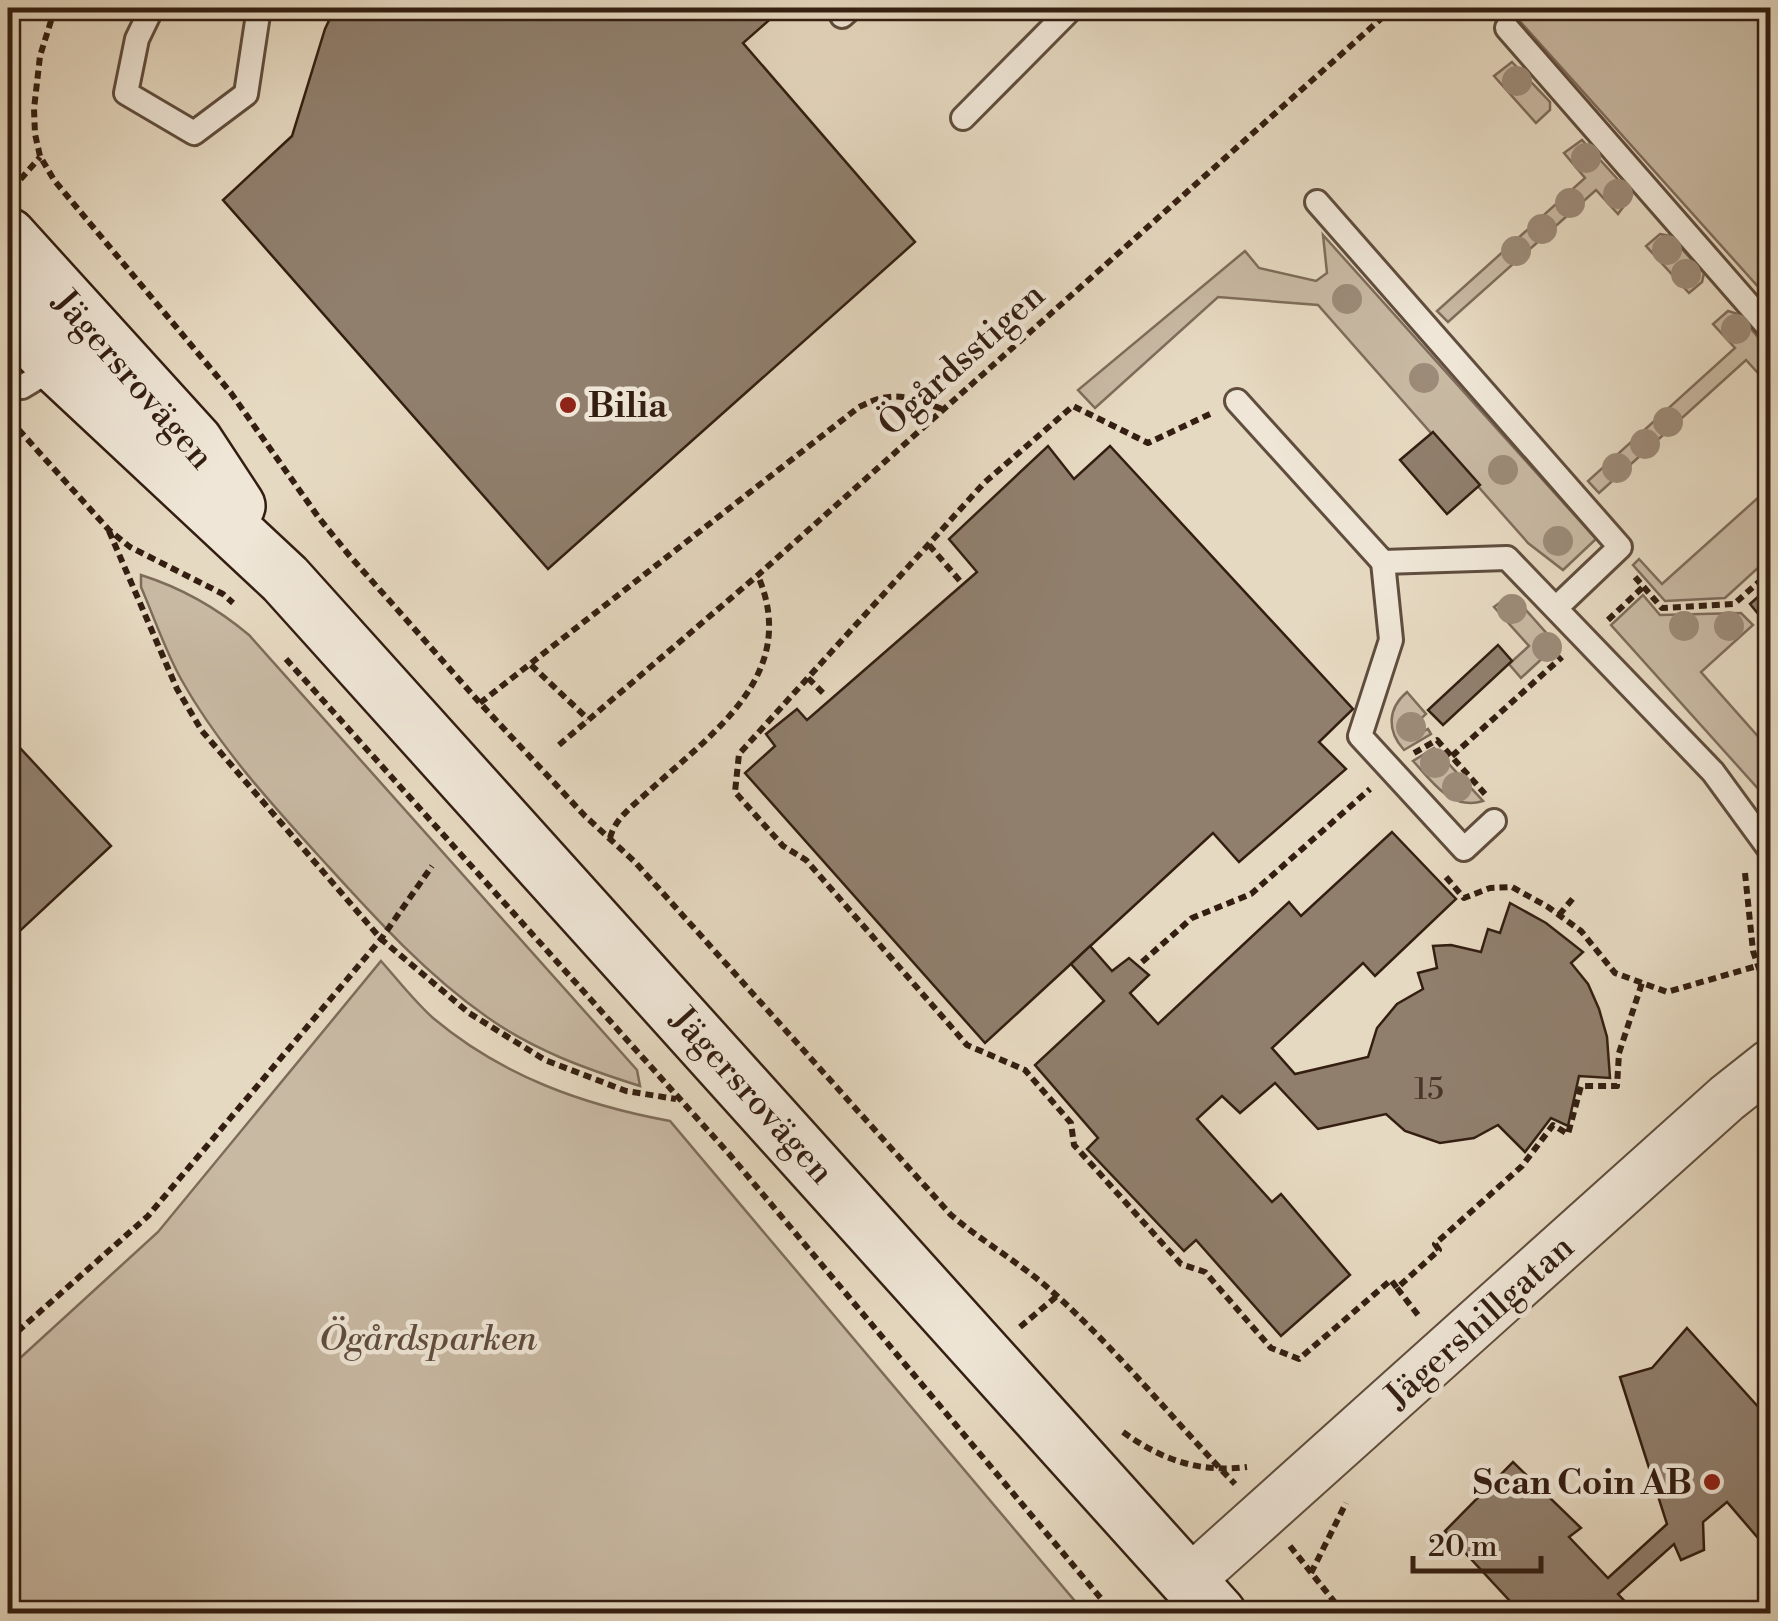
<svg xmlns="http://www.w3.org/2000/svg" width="1778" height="1621" font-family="'Libre Bodoni',serif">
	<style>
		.green { fill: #c8b9a3; stroke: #7e6c5a; stroke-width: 2.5 }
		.building { fill: #907f6d; stroke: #331e11; stroke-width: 2.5 }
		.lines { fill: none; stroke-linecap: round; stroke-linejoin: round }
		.lane-casing { stroke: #604d3d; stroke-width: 28 }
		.street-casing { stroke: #604d3d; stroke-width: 52 }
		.secondary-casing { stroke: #331e11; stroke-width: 60 }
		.path { stroke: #331e11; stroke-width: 6; stroke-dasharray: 8 5; stroke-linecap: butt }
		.lane { stroke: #efe6d7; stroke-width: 22 }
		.street { stroke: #efe6d7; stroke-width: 48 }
		.secondary { stroke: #efe6d7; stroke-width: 55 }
		.tree { fill: #9c8b78 }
		.poi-dot { fill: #8f2418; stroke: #efe6d7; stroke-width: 4 }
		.labels { text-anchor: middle; stroke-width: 9; stroke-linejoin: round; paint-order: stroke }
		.number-label { font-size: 30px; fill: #4a3628 }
		.street-label { font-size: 35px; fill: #331e11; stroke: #efe6d7 }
		.poi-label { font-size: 35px; font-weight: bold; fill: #331e11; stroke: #efe6d7; text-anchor: start }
		.park-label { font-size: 35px; font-style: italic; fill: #604c3d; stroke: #efe6d7 }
	</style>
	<rect width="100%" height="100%" fill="#e6d9c1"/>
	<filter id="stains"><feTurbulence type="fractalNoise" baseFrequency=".002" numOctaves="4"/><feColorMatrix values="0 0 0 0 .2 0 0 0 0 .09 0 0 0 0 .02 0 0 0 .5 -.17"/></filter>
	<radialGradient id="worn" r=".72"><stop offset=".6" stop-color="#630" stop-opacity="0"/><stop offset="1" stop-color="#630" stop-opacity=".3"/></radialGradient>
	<g class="green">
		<polygon points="1508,8 1770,8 1770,300"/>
		<polygon points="1512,62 1550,102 1550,110 1536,123 1494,76"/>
		<polygon points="1582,140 1632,195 1618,214 1596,190 1448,322 1437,311 1585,178 1564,153"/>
		<polygon points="1660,234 1670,236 1704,273 1702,282 1689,293 1646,246"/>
		<polygon points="1323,235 1596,539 1563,570 1528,543 1318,305 1218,297 1095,408 1078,390 1245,251 1259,268 1316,281 1327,273"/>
		<polygon points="1728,311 1738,314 1770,351 1770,382 1768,384 1746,360 1599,493 1588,481 1735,348 1713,324"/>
		<polygon points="1770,487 1770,557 1725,598 1665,601 1633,565 1639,559 1662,584"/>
		<path d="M141,575C182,588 217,608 249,635L637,1070L640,1086C586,1069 533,1050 487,1017C426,974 377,920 327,865C274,807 219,747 181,679C165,650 154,617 141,587Z"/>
		<polygon points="1643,595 1660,615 1741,613 1753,625 1701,672 1770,750 1770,802 1611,625"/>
		<polygon points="1509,596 1516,599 1557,645 1521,678 1509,664 1529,646 1494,607"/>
		<path d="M1407,692L1426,714L1415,724L1422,732L1428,729L1431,734L1404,750C1387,731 1387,709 1407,692Z"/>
		<path d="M1434,748L1483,801C1451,811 1433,782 1413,761Z"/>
		<path d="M381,961C398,980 414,1001 433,1018C502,1076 583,1105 670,1121L1085,1613H8V1369L158,1232Z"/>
	</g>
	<g class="building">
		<polygon points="335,8 783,8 743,43 915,242 548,569 223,200 292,136 325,29"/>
		<polygon points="1433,432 1480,485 1447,514 1400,460"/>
		<polygon points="1048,446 1074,479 1110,446 1353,709 1319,742 1346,769 1239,862 1213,833 985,1043 745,773 775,746 766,734 797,709 807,720 977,572 949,539"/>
		<polygon points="1770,586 1770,605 1759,615 1750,604"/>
		<polygon points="1498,645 1512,661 1443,725 1428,710"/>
		<polygon points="8,735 111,846 8,942"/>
		<polygon points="1392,832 1456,899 1375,976 1363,963 1272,1048 1295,1074 1368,1057 1377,1028 1397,1004 1423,989 1418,973 1437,968 1433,946 1451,945 1481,952 1488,929 1500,933 1510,903 1546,923 1583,952 1571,963 1588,984 1599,1009 1607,1037 1610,1078 1579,1076 1568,1126 1551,1118 1525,1152 1498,1125 1474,1138 1440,1143 1405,1131 1386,1114 1318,1129 1275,1083 1240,1113 1222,1096 1197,1119 1272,1202 1281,1194 1350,1275 1281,1336 1196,1240 1184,1251 1087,1149 1098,1138 1035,1065 1104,1001 1071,964 1090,946 1112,971 1129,958 1149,975 1130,993 1158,1024 1289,902 1301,916"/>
		<polygon points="1687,1328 1770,1420 1770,1552 1727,1502 1703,1522 1704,1550 1681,1560 1674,1544 1618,1594 1637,1614 1522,1614 1445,1531 1513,1462 1581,1528 1569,1537 1608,1578 1667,1524 1620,1377 1652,1368"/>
	</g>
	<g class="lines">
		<g class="lane-casing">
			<g id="lane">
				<polyline points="152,8 137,39 126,93 194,133 246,94 259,8"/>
				<polyline points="842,16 851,8"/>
				<polyline points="1507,28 1770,329"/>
				<polyline points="963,118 1072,8"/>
				<polyline points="1317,202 1620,547 1557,607"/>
				<polyline points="8,386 22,387 57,366"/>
				<polyline points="1237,401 1383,562 1507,558 1713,772 1770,850"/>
				<polyline points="1383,562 1391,640 1360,736 1464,849 1494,821"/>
			</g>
		</g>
		<g class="street-casing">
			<polyline id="street" points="1190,1580 1727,1098 1770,1064"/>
		</g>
		<g class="secondary-casing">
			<g id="secondary">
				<polyline points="8,236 195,442 237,506"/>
				<polyline points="8,315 57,366 285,579 1218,1614"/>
			</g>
		</g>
		<g class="path">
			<path d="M55,8L40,56L34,109L35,134L40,156L54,180L231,393L319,518L349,555L480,703L585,816L635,862L951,1215C984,1243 1022,1264 1055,1294C1120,1353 1174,1421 1235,1484"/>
			<polyline points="12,189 40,157"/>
			<polyline points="1210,414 1148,443 1073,406 984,483 739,754 735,792 783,846 806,860 967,1045 1025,1070 1071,1123 1074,1145 1181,1264 1205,1272 1271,1348 1299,1359 1391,1280 1397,1288 1439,1250 1435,1244 1522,1166 1553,1125 1568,1134 1581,1086 1617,1086 1619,1053 1642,983"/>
			<polyline points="10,420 109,530 130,547 223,594 233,603"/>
			<polyline points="109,531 177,689 202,731 381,939 469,1013 545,1060 626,1091 676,1099"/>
			<polyline points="929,545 960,581"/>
			<polyline points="1635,577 1662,608 1734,604 1770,572"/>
			<polyline points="1608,620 1643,587"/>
			<polyline points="286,659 730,1155 1114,1614"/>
			<polyline points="531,665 588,719"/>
			<polyline points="808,678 826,696"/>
			<path d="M480,703L859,407C892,390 908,396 942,409"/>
			<polyline points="559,745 758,575 1393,8"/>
			<polyline points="1414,753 1437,740 1485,794"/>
			<polyline points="1452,756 1562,657"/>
			<path d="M610,838C615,818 634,805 649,791C714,732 800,674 758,576"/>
			<polyline points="1745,873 1753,951 1769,997 1768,1019"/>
			<polyline points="1446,877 1464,898 1490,888 1512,887 1548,907 1581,931 1615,973 1667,992 1757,966"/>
			<polyline points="1559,915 1575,896"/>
			<polyline points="1142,962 1192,918 1251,894 1370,789"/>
			<polyline points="1397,1288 1418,1315"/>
			<polyline points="1020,1327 1057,1296"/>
			<polyline points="8,1340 148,1216 381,939 432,866"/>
			<path d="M1123,1432C1162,1460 1199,1473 1247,1467"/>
			<polyline points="1290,1546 1344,1614"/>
			<polyline points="1311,1573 1346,1503"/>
			<polyline points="1331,1614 1339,1607"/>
		</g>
		<use href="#lane" class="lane"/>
		<use href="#street" class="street"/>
		<use href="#secondary" class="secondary"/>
	</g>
	<g class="tree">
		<circle cx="1517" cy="81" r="15"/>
		<circle cx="1586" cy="158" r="15"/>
		<circle cx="1618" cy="194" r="15"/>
		<circle cx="1570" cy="203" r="15"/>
		<circle cx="1542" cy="229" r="15"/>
		<circle cx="1667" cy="250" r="15"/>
		<circle cx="1516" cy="251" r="15"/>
		<circle cx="1686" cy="274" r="15"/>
		<circle cx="1347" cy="299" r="15"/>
		<circle cx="1736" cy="329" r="15"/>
		<circle cx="1424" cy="378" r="15"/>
		<circle cx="1668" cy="422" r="15"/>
		<circle cx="1645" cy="444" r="15"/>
		<circle cx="1617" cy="468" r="15"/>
		<circle cx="1503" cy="470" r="15"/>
		<circle cx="1558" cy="541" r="15"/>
		<circle cx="1512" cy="609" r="15"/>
		<circle cx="1684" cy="626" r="15"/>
		<circle cx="1729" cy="626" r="15"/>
		<circle cx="1547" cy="647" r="15"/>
		<circle cx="1411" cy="727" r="15"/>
		<circle cx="1435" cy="763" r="15"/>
		<circle cx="1457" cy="787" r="15"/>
	</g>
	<g class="poi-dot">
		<circle cx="568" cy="405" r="10"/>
		<circle cx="1712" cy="1482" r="10"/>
	</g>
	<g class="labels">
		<g class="number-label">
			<text x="1429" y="1099">15</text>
		</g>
		<g class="street-label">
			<text transform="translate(961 359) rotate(-42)" y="12">Ögårdsstigen</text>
			<text transform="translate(134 379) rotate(49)" y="12">Jägersrovägen</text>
			<text transform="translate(753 1095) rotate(48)" y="12">Jägersrovägen</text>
			<text transform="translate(1479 1321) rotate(-42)" y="12">Jägershillgatan</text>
		</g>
		<g class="poi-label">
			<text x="588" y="417">Bilia</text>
			<text x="1692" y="1494" text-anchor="end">Scan Coin AB</text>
		</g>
		<g class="park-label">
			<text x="428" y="1350">Ögårdsparken</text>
		</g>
	</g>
	<rect width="1778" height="1621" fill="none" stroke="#e6d9c1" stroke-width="40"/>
	<rect x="10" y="10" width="1758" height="1601" fill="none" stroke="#331e11" stroke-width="5"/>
	<rect x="20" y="20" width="1738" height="1581" fill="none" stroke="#331e11" stroke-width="2.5"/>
	<path d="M1413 1556v15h128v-15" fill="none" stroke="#331e11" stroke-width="5"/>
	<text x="1428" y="1556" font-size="30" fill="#331e11" stroke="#efe6d7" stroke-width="8" paint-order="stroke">20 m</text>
	<rect width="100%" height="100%" filter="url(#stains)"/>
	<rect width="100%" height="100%" fill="url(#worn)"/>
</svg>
